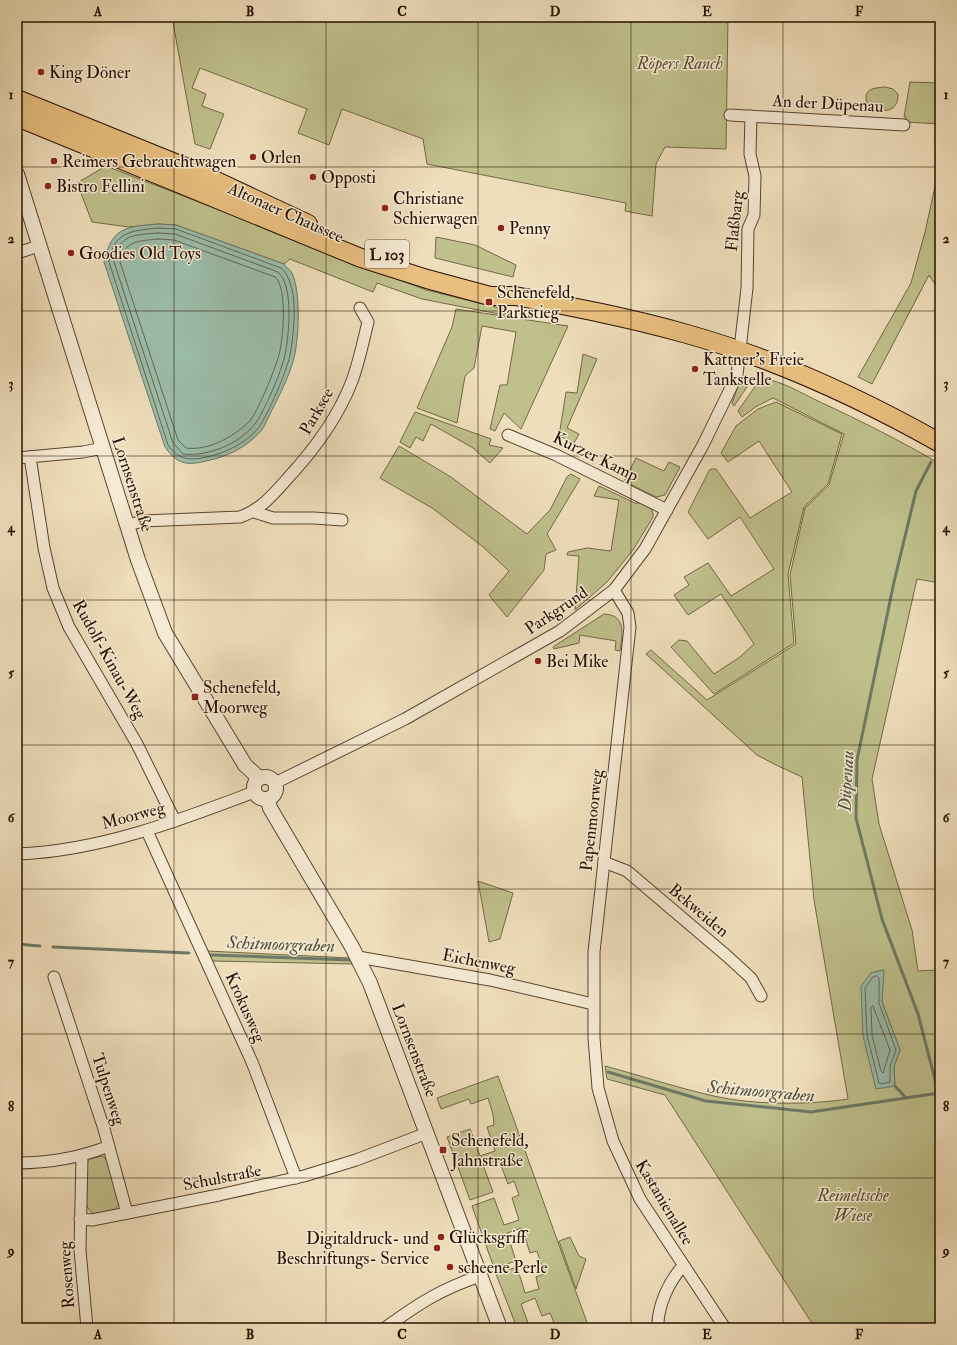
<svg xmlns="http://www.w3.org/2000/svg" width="957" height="1345" font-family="'IM FELL Double Pica',serif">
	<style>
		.green { fill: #bfc08c; stroke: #736846; fill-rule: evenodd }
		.water { fill: #9bbdaa; stroke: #6d7866 }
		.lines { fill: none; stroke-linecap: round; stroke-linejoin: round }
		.shore { stroke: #616655; stroke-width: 1 }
		.stream { stroke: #6d7866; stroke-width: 3 }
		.minor-casing { stroke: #59442f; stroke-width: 13 }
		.tertiary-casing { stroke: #59442f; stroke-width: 16 }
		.primary-casing { stroke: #271000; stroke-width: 20 }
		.minor { stroke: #f5ead3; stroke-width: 11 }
		.tertiary { stroke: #f5ead3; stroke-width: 14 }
		.primary { stroke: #e8bf7e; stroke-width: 18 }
		.grid { fill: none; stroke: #271000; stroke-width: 1; stroke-opacity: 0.55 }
		.poi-dot { fill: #8f2418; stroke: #f5ead3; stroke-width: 1.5 }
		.labels { text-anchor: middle; stroke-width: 3; stroke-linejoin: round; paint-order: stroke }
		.shield { fill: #f5ead3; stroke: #65513f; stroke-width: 1 }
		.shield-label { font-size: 16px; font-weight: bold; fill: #271000 }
		.park-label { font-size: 17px; font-style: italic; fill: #5c4e31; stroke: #f5ead3 }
		.poi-label { font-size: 17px; fill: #271000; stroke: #f5ead3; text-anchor: start }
		.street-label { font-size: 17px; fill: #271000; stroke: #f5ead3 }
		.water-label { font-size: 18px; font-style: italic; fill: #504d3c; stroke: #f5ead3 }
		.neatline { fill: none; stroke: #271000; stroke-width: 1.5 }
		.grid-label { font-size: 13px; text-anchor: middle; font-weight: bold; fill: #271000 }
	</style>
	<rect width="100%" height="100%" fill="#efdebb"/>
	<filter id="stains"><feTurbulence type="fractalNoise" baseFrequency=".005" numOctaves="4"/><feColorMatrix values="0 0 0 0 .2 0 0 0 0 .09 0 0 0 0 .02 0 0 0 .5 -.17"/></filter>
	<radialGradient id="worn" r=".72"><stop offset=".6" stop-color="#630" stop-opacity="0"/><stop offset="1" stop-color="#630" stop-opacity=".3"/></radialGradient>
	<g class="green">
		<polygon points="172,17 728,17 726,149 665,147 656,164 652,216 625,211 626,203 427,164 423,139 342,109 329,145 298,133 307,109 200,68 192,88 206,94 202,106 224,114 210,149 195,144"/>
		<polygon points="910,82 940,83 940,124 906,122 906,117 904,117"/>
		<path d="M885,87L893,89L898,94C898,108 891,111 878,111C875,111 871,110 869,108C867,106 867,102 866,99C865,88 876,88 885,87Z"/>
		<polygon points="940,164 940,292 929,275 872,384 858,377 911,283 925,232"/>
		<polygon points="106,166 426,290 508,310 504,315 422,299 377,283 373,292 290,259 284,264 176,225 158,224 129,227 92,222 77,183"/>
		<polygon points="436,237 475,245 516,265 513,277 435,258"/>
		<polygon points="456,309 568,326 521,429 504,413 495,431 490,429 500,385 507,385 516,332 482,326 474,368 465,376 457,423 417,408 452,327"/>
		<polygon points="583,354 597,359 567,428 579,434 574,443 559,436 566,392 577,393"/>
		<polygon points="746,374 751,381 734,406 732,403 740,381"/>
		<path d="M761,378C782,381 801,393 820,402C861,421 901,441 940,464V583L917,579L872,779L879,824L912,930L918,971L938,970L940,979V1328H815L665,1095L607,1079L605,1066C642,1076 678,1088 714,1096C753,1105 810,1105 848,1099L814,900L802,777L776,765L757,755L646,654L651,650L707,700L796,644L790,575L805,508L829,485L844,434L773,398L757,406L742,417L738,411ZM883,970L882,1002L900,1050L894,1067L895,1086L871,973Z"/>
		<polygon points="776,402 842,434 828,484 804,507 788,574 794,643 714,694 671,647 679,640 687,641 714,674 740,657 754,644 721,594 688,615 674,595 689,585 684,577 708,563 731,596 774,569 740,517 708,539 688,512 710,469 716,469 750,518 792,492 759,441 728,462 721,453 736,426 758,409"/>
		<polygon points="415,412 491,439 489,445 503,448 490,463 473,448 431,424 423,441 416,437 410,448 400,442"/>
		<polygon points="399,446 451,477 527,534 550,510 567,477 571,474 580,479 547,534 556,550 546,554 544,570 507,617 489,595 509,571 482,546 432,508 380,478"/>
		<polygon points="636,458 664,471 669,462 680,467 665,495 656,497 624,481"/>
		<path d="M599,486L635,503C644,503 654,506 653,517L633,550L607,582L575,610L579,556L567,555L568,552L587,548L611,551L619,500L594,496Z"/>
		<path d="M604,614C627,615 622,635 620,651L615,650L616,641L580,635L579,643L554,649L553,647Z"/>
		<polygon points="478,881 513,893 500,939 489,942"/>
		<polygon points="207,951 350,958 352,964 212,961"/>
		<polygon points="498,1076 589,1328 556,1328 550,1313 542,1316 535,1298 521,1304 530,1328 517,1328 496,1274 517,1267 525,1293 539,1289 536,1277 544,1274 537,1251 530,1253 522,1228 507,1233 516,1261 494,1268 472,1206 494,1198 504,1225 519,1220 512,1198 519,1195 514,1181 508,1184 499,1160 483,1165 493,1192 470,1200 447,1137 470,1129 480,1156 495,1151 487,1127 494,1125 493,1114 488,1098 471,1104 469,1099 441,1109 437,1098"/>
		<path d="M102,1156L107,1159L120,1203C114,1213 104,1213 94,1214C78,1204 86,1179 87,1162L90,1159Z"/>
		<polygon points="570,1237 579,1256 586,1259 576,1289 559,1241"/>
	</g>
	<g class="water">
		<path d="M158,224L176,225L284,264C286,267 290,270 292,273C301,293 299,337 294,358C289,377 280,394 271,412C268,417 266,425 261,431C247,447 227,457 206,461C186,466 177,464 165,447L104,262C112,227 125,227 158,224Z"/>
		<polygon points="884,970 882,1002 900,1050 894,1067 895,1086 876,1089 863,1036 861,986 871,973"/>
	</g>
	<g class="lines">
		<g class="shore">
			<path d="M158,228L176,229L281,268C300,285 294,332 290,355C287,371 268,414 259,427C247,443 225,453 207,457C190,461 179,460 168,445L109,262C114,231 131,231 158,228Z"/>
			<path d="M158,233L175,234L278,272C294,286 289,335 285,355C282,370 264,413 254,425C239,444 207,457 183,454L173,443L114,262C118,234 134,235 158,233Z"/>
			<path d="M158,239L174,240L275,277C288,288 283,340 279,355C275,369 258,412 249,422C233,437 208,451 186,448L178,440L120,262C124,240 140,241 158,239Z"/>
			<polygon points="877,976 879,978 879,1003 896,1050 890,1066 890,1082 881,1084 879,1083 867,1035 865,988 873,977"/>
			<polygon points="873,1006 890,1050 883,1073 881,1071 872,1035 871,1008"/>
		</g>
		<g class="stream">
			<polyline points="931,462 916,491 894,582 857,760 856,818 882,919 918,1014 940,1099"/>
			<polyline points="17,944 40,946"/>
			<polyline points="53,947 189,953"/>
			<polyline points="211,955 351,960"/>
			<polyline points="608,1072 706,1101 811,1112 939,1093"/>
			<polyline points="895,1086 906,1098"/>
		</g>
		<g class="minor-casing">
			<g id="minor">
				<polyline points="730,115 904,125"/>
				<polyline points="17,253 39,246"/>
				<polyline points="508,435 556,455 667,510"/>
				<polyline points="30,457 44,548 53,588 69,627 137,744 175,821"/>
				<polyline points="17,458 83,452 103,448"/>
				<polyline points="254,512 273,518 314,518 342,520"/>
				<path d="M128,525L143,521L240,517C260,510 273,495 287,479C313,451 338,418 352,381C359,362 363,342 368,322L360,308"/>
				<polyline points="614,590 628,613 630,627 594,952 594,1038 598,1088 613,1141 640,1199 725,1328"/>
				<polyline points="275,783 405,719 560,631 614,590 645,549 703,445 737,375 747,288 748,229 754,215 755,176 750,154 751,116"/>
				<polyline points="147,831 252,1062 296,1178"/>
				<path d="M17,854C99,851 178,821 254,792"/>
				<polyline points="604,862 627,871 727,956 751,978 761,996"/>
				<polyline points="358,957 490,980 593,1004"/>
				<polyline points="54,977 104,1129 127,1213"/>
				<polyline points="82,1156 80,1250 87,1328"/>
				<path d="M17,1163C50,1163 79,1158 109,1146"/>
				<polyline points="80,1219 92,1220 219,1195 304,1176 356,1160 427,1133"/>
				<path d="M385,1328C418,1304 441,1289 480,1276"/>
				<path d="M658,1328C657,1307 669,1281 683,1266"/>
			</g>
		</g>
		<g class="tertiary-casing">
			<g id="tertiary">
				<polyline points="17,174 138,560 165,633 245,765 259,778"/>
				<circle cx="265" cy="788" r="11"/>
				<polyline points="268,799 270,808 352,947 370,983 500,1328"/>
			</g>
		</g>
		<g class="primary-casing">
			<g id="primary">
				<polyline points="17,99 195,171 308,224"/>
				<path d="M17,117L361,258L427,279L490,296H515C573,307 631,318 687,334C776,359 860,398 940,443"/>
			</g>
		</g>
		<use href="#minor" class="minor"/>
		<use href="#tertiary" class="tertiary"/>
		<use href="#primary" class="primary"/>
	</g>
	<path class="grid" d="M174,17V1328M326,17V1328M478,17V1328M631,17V1328M783,17V1328M17,167H940M17,311H940M17,456H940M17,600H940M17,745H940M17,889H940M17,1034H940M17,1178H940"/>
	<g class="poi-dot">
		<circle cx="41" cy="72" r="4"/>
		<circle cx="253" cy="157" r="4"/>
		<circle cx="54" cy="161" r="4"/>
		<circle cx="313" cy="177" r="4"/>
		<circle cx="48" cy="186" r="4"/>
		<circle cx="385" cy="208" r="4"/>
		<circle cx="501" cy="228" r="4"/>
		<circle cx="71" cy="253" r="4"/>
		<rect x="485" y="298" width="8" height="8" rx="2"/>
		<circle cx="695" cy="369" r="4"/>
		<circle cx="538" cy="661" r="4"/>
		<rect x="191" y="693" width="8" height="8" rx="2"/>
		<rect x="439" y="1146" width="8" height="8" rx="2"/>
		<circle cx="441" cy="1237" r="4"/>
		<circle cx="437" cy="1248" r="4"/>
		<circle cx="450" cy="1267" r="4"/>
	</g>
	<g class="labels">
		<rect class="shield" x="365" y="240" width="44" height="28" rx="3"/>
		<g class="shield-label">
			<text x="387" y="260">L 103</text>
		</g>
		<g class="park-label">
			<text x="680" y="69">Röpers Ranch</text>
			<text x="853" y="1201">Reimeltsche<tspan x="853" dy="20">Wiese</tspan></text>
		</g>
		<g class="poi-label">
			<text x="49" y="78">King Döner</text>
			<text x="261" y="163">Orlen</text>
			<text x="62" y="167">Reimers Gebrauchtwagen</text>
			<text x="321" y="183">Opposti</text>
			<text x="56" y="192">Bistro Fellini</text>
			<text x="393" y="204">Christiane<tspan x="393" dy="20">Schierwagen</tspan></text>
			<text x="509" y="234">Penny</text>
			<text x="79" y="259">Goodies Old Toys</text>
			<text x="497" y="298">Schenefeld,<tspan x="497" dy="20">Parkstieg</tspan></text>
			<text x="703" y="365">Kattner's Freie<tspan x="703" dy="20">Tankstelle</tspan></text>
			<text x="546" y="667">Bei Mike</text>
			<text x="203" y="693">Schenefeld,<tspan x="203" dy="20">Moorweg</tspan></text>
			<text x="451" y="1146">Schenefeld,<tspan x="451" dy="20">Jahnstraße</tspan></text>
			<text x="449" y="1243">Glücksgriff</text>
			<text x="429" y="1244" text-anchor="end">Digitaldruck- und<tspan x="429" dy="20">Beschriftungs- Service</tspan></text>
			<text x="458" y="1273">scheene Perle</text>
		</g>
		<g class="street-label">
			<text transform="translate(828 103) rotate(3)" y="6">An der Düpenau</text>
			<text transform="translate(286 212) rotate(24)" y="6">Altonaer Chaussee</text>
			<text transform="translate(734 221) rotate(-84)" y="6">Flaßbarg</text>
			<text transform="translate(316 411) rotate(-60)" y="6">Parksee</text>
			<text transform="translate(596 456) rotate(26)" y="6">Kurzer Kamp</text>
			<text transform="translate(133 484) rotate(72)" y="6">Lornsenstraße</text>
			<text transform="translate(556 610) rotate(-34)" y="6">Parkgrund</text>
			<text transform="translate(110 659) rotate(61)" y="6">Rudolf-Kinau-Weg</text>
			<text transform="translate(133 815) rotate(-15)" y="6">Moorweg</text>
			<text transform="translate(591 820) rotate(-84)" y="6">Papenmoorweg</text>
			<text transform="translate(699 910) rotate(40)" y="6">Bekweiden</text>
			<text transform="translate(479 961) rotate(11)" y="6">Eichenweg</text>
			<text transform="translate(246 1007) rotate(66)" y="6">Krokusweg</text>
			<text transform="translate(415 1050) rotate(69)" y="6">Lornsenstraße</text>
			<text transform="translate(109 1089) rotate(72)" y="6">Tulpenweg</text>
			<text transform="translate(222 1177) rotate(-11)" y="6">Schulstraße</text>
			<text transform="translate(665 1202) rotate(59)" y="6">Kastanienallee</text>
			<text transform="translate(66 1275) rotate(-94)" y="6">Rosenweg</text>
		</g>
		<g class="water-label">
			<text transform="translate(846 781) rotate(-87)" y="6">Düpenau</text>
			<text transform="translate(281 944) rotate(2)" y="6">Schitmoorgraben</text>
			<text transform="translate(761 1091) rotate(5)" y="6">Schitmoorgraben</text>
		</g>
	</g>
	<rect width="957" height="1345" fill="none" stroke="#efdebb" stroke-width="44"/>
	<rect x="22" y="22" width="913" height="1301" class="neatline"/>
	<g class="grid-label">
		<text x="98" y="16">A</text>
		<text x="250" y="16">B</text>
		<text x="402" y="16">C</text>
		<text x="555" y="16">D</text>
		<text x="707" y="16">E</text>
		<text x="859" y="16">F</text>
		<text x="11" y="99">1</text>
		<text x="946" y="99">1</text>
		<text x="11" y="243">2</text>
		<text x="946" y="243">2</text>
		<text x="11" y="388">3</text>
		<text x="946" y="388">3</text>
		<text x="11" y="532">4</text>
		<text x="946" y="532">4</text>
		<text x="11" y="677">5</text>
		<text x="946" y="677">5</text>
		<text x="11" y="822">6</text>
		<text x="946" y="822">6</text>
		<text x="11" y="966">7</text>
		<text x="946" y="966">7</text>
		<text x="11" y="1111">8</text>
		<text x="946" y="1111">8</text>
		<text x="11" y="1255">9</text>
		<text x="946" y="1255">9</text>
		<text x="98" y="1339">A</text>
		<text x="250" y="1339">B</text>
		<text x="402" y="1339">C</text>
		<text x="555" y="1339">D</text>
		<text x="707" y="1339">E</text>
		<text x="859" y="1339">F</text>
	</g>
	<rect width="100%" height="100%" filter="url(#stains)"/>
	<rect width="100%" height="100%" fill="url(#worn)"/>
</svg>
